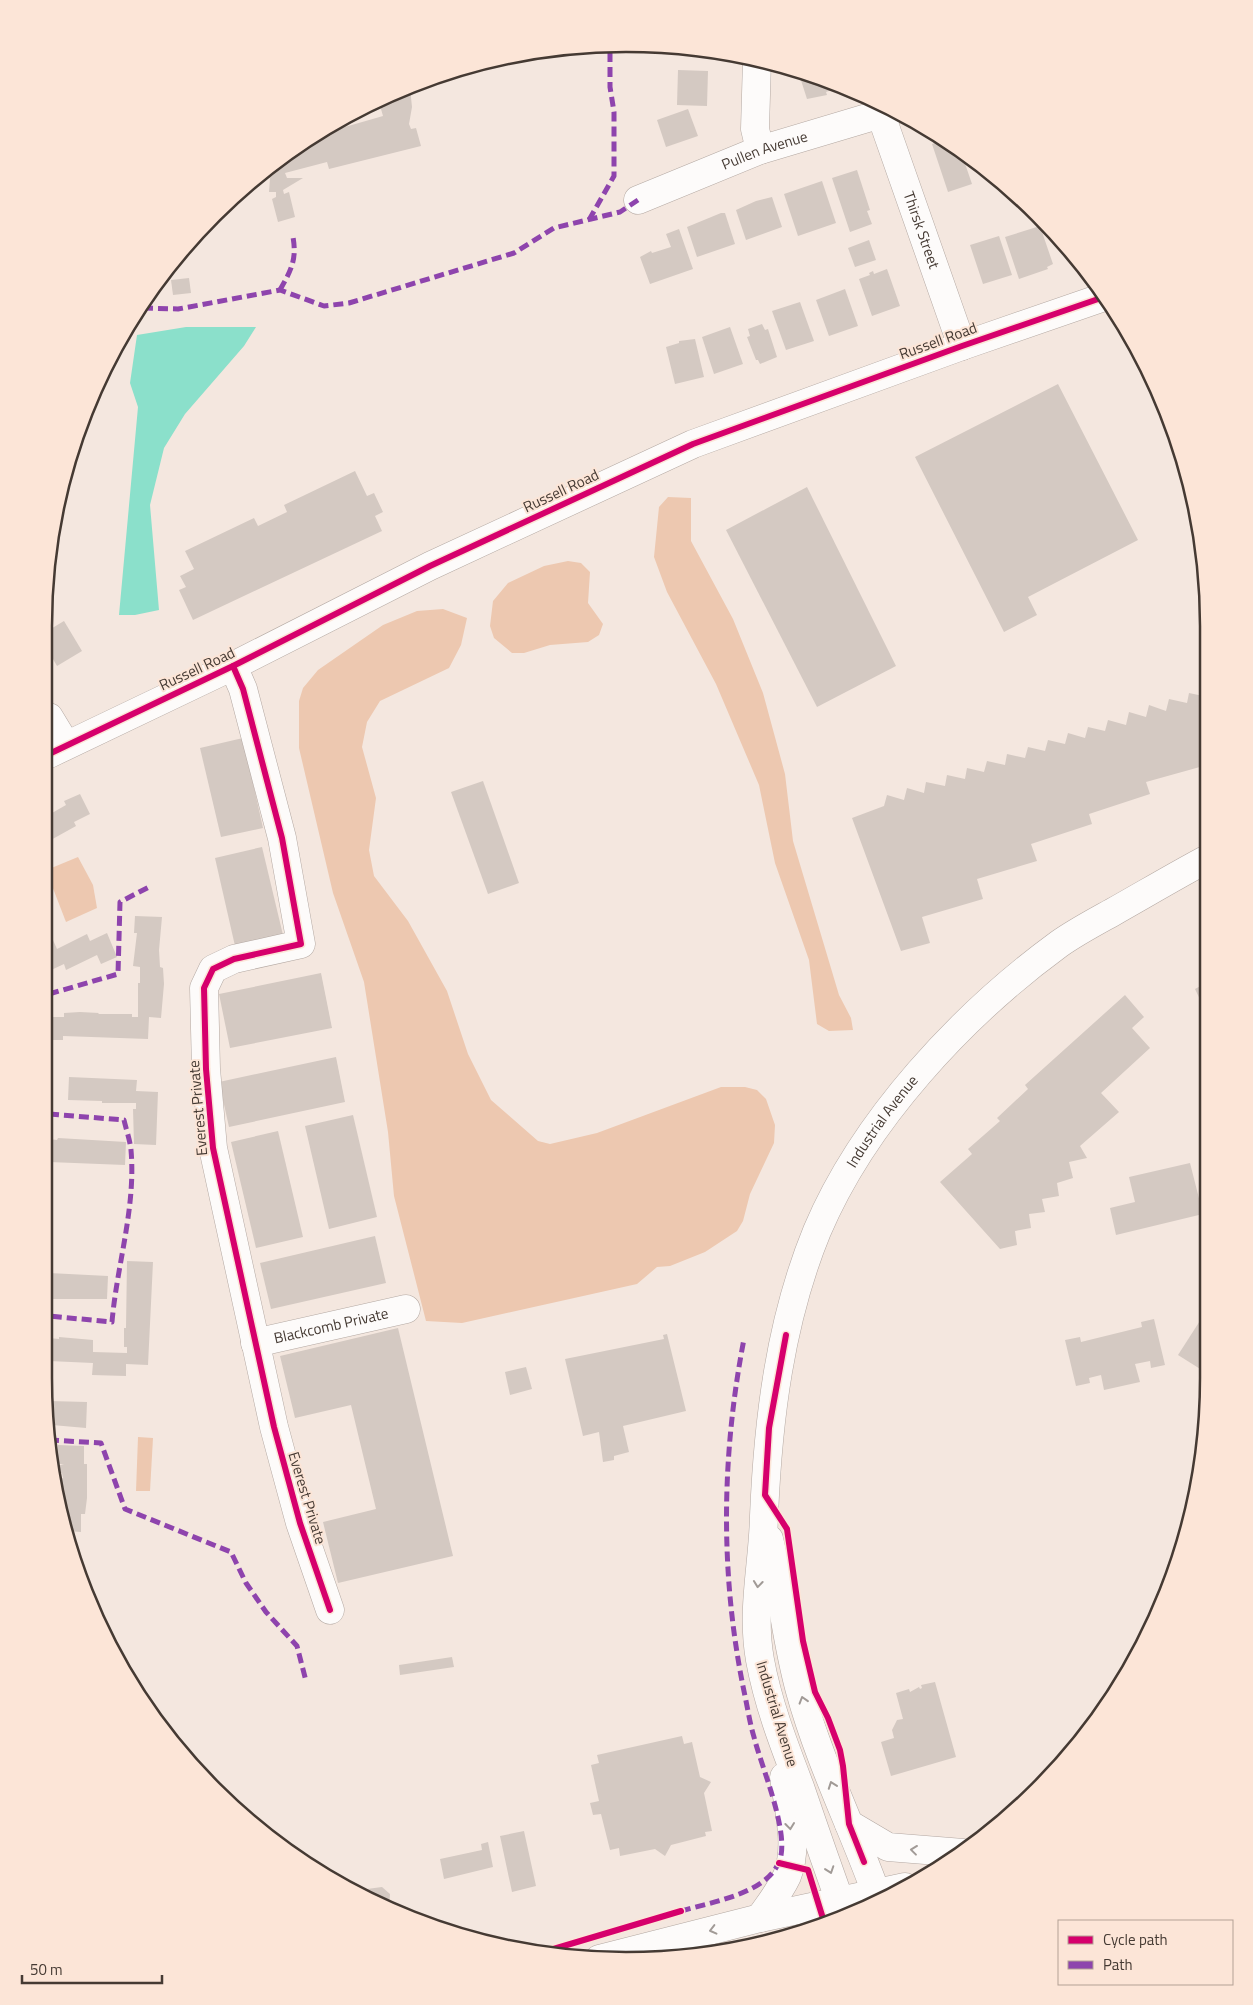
<svg xmlns="http://www.w3.org/2000/svg" width="1253" height="2005" font-family="'Titillium Web',sans-serif">
	<style>
		.green { fill: #edc8b0 }
		.water { fill: #8be0cb }
		.building { fill: #d4c9c2 }
		.lines { fill: none; stroke-linecap: round; stroke-linejoin: round }
		.minor-casing { stroke: #b3a8a2; stroke-width: 29 }
		.major-casing { stroke: #b3a8a2; stroke-width: 29 }
		.minor { stroke: #fdfbfa; stroke-width: 28 }
		.major { stroke: #fdfbfa; stroke-width: 28 }
		.quiet { stroke: #8e44ad; stroke-width: 5; stroke-dasharray: 10 5; stroke-linecap: butt }
		.cycleway-casing { stroke: #fce5d7; stroke-width: 9 }
		.cycleway { stroke: #d6006c; stroke-width: 6 }
		.oneway { stroke: #a19a96 }
		.labels { text-anchor: middle; stroke-width: 4; stroke-linejoin: round; paint-order: stroke }
		.street-label { font-size: 15px; fill: #453a33; stroke: #fce5d7 }
		.rim { fill: none; stroke: #453a33; stroke-width: 2.5 }
	</style>
	<rect width="100%" height="100%" fill="#f4e7df"/>
	<g class="green">
		<polygon points="668,497 691,498 691,541 733,619 763,693 785,774 793,841 839,995 851,1018 853,1030 829,1031 817,1024 809,960 775,863 759,785 716,684 667,592 654,557 659,507"/>
		<polygon points="568,561 581,563 590,572 588,603 603,624 599,635 588,642 550,645 524,653 512,653 494,638 490,626 493,601 508,583 544,566"/>
		<polygon points="443,609 467,618 461,645 449,668 380,701 367,722 362,747 376,798 369,850 374,876 408,921 447,991 468,1054 491,1100 538,1141 550,1144 597,1133 721,1087 745,1087 757,1090 766,1099 775,1125 774,1143 750,1194 743,1221 737,1231 705,1252 670,1266 657,1267 637,1284 462,1323 426,1321 394,1196 388,1132 364,982 333,893 299,748 299,701 303,688 318,670 383,625 417,611"/>
		<polygon points="78,857 93,885 97,908 66,922 49,878 49,869"/>
		<polygon points="138,1437 153,1438 150,1491 136,1491"/>
	</g>
	<polygon class="water" points="186,327 256,327 244,346 185,414 164,448 150,505 159,610 135,615 119,615 138,407 130,383 137,335"/>
	<g class="building">
		<polygon points="680,48 706,52 706,53 680,52"/>
		<polygon points="678,70 708,71 707,106 677,105"/>
		<polygon points="798,71 840,87 826,92 827,95 807,99"/>
		<polygon points="410,88 412,107 409,124 411,129 416,128 421,146 329,169 327,162 285,173 287,178 303,178 283,190 284,194 289,192 295,217 278,222 272,199 276,197 276,192 269,192 270,178 266,178 266,171 323,130 324,133 383,116 379,102"/>
		<polygon points="688,109 698,136 666,147 657,120"/>
		<polygon points="943,140 961,152 972,184 948,192 932,144"/>
		<polygon points="857,170 870,210 867,211 872,224 850,232 832,178"/>
		<polygon points="822,181 836,223 798,236 784,194"/>
		<polygon points="772,197 782,227 746,240 736,210 756,201"/>
		<polygon points="721,213 725,213 735,244 697,257 687,227"/>
		<polygon points="1040,226 1053,264 1047,267 1048,269 1019,279 1005,237"/>
		<polygon points="679,229 693,269 650,284 640,257 651,251 652,253 671,247 666,234"/>
		<polygon points="999,236 1012,275 983,284 970,245"/>
		<polygon points="869,240 876,260 855,267 848,248"/>
		<polygon points="887,269 900,306 872,316 859,279 870,275 869,273 873,271 874,274"/>
		<polygon points="189,278 191,293 173,295 171,280"/>
		<polygon points="845,289 858,326 829,336 816,300"/>
		<polygon points="800,302 814,341 786,350 772,311"/>
		<polygon points="762,324 765,330 768,329 777,357 760,364 758,360 756,360 747,337 750,336 748,329"/>
		<polygon points="730,327 743,364 714,374 702,337"/>
		<polygon points="695,339 704,377 675,384 666,347 679,343 679,341"/>
		<polygon points="1058,384 1138,540 1028,597 1037,615 1004,632 915,457"/>
		<polygon points="355,471 367,496 374,493 383,512 375,516 382,531 193,620 179,590 186,587 180,576 194,569 185,551 254,518 258,526 287,512 284,505"/>
		<polygon points="807,487 896,666 817,707 726,530"/>
		<polygon points="64,621 82,651 57,666 49,652 49,630"/>
		<polygon points="1189,693 1208,697 1207,757 1205,758 1207,765 1146,782 1150,794 1089,814 1092,824 1031,844 1037,861 977,879 983,899 922,917 930,943 901,951 852,818 884,806 887,795 904,800 907,788 924,793 926,782 945,786 947,775 965,779 967,768 984,772 987,761 1005,765 1007,754 1025,758 1028,747 1045,751 1048,740 1065,744 1068,733 1085,738 1088,727 1105,731 1108,720 1126,725 1129,712 1146,717 1149,705 1166,711 1169,699 1187,703"/>
		<polygon points="243,738 263,828 221,837 200,748"/>
		<polygon points="483,781 519,883 488,894 451,792"/>
		<polygon points="80,794 90,814 74,822 76,826 49,841 49,812 52,813 66,805 64,801"/>
		<polygon points="262,847 283,935 235,946 215,858"/>
		<polygon points="135,916 162,917 159,950 160,967 163,968 164,984 161,1018 149,1017 148,1039 63,1036 63,1040 49,1040 49,1017 64,1017 64,1013 80,1012 99,1013 98,1014 132,1014 132,1017 138,1017 138,983 140,983 140,967 133,966 137,933 134,933"/>
		<polygon points="107,933 117,957 101,964 97,955 66,970 64,964 49,971 49,942 53,940 57,949 87,934 90,941"/>
		<polygon points="321,973 332,1028 230,1048 219,994"/>
		<polygon points="1206,983 1206,1012 1195,989"/>
		<polygon points="1125,995 1144,1017 1132,1028 1150,1048 1101,1093 1119,1112 1080,1146 1087,1158 1069,1162 1073,1178 1057,1183 1059,1196 1042,1199 1045,1212 1029,1214 1031,1228 1015,1231 1017,1245 1000,1249 940,1182 972,1154 968,1149 1000,1121 997,1118 1028,1089 1025,1085"/>
		<polygon points="336,1057 345,1102 229,1127 219,1082"/>
		<polygon points="69,1077 137,1080 136,1091 158,1092 156,1145 134,1144 133,1109 136,1109 136,1103 102,1103 102,1101 68,1100"/>
		<polygon points="353,1115 377,1217 329,1229 305,1126"/>
		<polygon points="278,1131 303,1237 256,1248 231,1142"/>
		<polygon points="58,1138 126,1142 125,1165 49,1162 49,1139 57,1140"/>
		<polygon points="1190,1163 1203,1214 1116,1235 1110,1208 1135,1202 1129,1177"/>
		<polygon points="375,1236 386,1283 271,1309 260,1263"/>
		<polygon points="127,1261 153,1262 148,1365 126,1364 126,1376 92,1375 93,1363 49,1361 49,1338 59,1339 59,1337 93,1340 93,1352 127,1353 127,1347 124,1347 124,1328 126,1328"/>
		<polygon points="49,1273 108,1276 107,1299 49,1299"/>
		<polygon points="1205,1313 1205,1372 1178,1355"/>
		<polygon points="1154,1319 1165,1365 1151,1368 1150,1361 1135,1364 1140,1382 1104,1390 1101,1375 1089,1378 1090,1383 1076,1386 1065,1340 1080,1337 1081,1342 1142,1327 1141,1322"/>
		<polygon points="398,1328 453,1556 338,1583 323,1522 376,1509 351,1405 295,1418 280,1356"/>
		<polygon points="667,1334 686,1411 623,1426 629,1452 614,1456 614,1460 603,1462 599,1432 583,1436 565,1359 664,1339 663,1335"/>
		<polygon points="526,1367 532,1389 510,1395 505,1372"/>
		<polygon points="49,1401 87,1402 86,1428 52,1425 49,1427"/>
		<polygon points="58,1445 84,1446 84,1464 87,1464 87,1498 85,1514 81,1514 81,1532 67,1531 62,1512 63,1498 61,1498 61,1479 63,1478 62,1473 55,1473 55,1465 64,1465 57,1463"/>
		<polygon points="452,1657 454,1667 400,1675 399,1665"/>
		<polygon points="935,1682 956,1757 891,1776 881,1742 894,1738 892,1730 897,1720 903,1719 896,1693 909,1689 910,1692 919,1687 920,1689 922,1688 921,1685"/>
		<polygon points="682,1736 684,1744 692,1742 700,1777 711,1782 704,1793 712,1831 705,1832 706,1836 671,1845 665,1856 655,1849 620,1856 619,1848 610,1850 601,1814 593,1815 590,1803 599,1801 591,1765 599,1763 597,1755"/>
		<polygon points="524,1831 536,1886 512,1892 500,1836"/>
		<polygon points="488,1842 493,1867 444,1879 440,1859 482,1850 481,1844"/>
		<polygon points="382,1887 390,1894 389,1908 352,1891"/>
	</g>
	<g class="lines">
		<g class="minor-casing">
			<g id="minor">
				<polyline points="757,60 755,129 760,150"/>
				<path id="s1" d="M881,115L962,346"/>
				<path id="s2" d="M638,200L760,150L894,110"/>
				<polyline points="233,666 243,689 282,838 301,944 234,959 213,969 204,988 206,1069 213,1148 274,1427 300,1523 330,1610"/>
				<polyline points="49,717 66,745"/>
				<polyline points="49,754 233,666 430,566 693,444 962,346 1104,297"/>
				<path id="s3" d="M255,1343L406,1309"/>
			</g>
		</g>
		<g class="major-casing">
			<g id="major">
				<path d="M769,1539C782,1590 786,1641 800,1691C820,1764 854,1830 879,1901"/>
				<polyline points="849,1824 888,1847 963,1853"/>
				<path d="M760,1918C769,1905 780,1891 787,1876C799,1846 788,1807 784,1777"/>
				<path id="s4" d="M846,1918C830,1874 815,1831 800,1787C784,1745 768,1704 760,1660C751,1610 763,1565 764,1516C768,1419 780,1321 817,1231C864,1120 962,1015 1059,944C1076,932 1095,922 1113,912C1145,894 1175,876 1207,859"/>
				<polyline points="599,1959 760,1918 905,1887"/>
			</g>
		</g>
		<use href="#minor" class="minor"/>
		<use href="#major" class="major"/>
		<g class="quiet">
			<polyline points="589,220 614,176 614,112 610,87 610,47"/>
			<path d="M280,290C291,270 297,260 293,237"/>
			<polyline points="143,308 178,309 280,290 324,306 349,303 514,253 554,228 620,212 638,200"/>
			<polyline points="49,994 118,974 120,902 149,887"/>
			<path d="M49,1114L124,1120C126,1129 130,1140 131,1150C136,1208 117,1264 112,1322L49,1316"/>
			<polyline points="49,1440 101,1443 125,1509 231,1552 246,1583 266,1612 297,1646 306,1681"/>
			<path d="M681,1911C711,1902 766,1894 779,1862C791,1835 761,1766 754,1737C750,1724 748,1710 745,1696C720,1578 721,1458 744,1339"/>
		</g>
		<g class="cycleway-casing">
			<g id="cycleway">
				<polyline points="233,666 243,689 282,838 301,944 234,959 213,969 204,988 206,1069 213,1148 274,1427 300,1523 330,1610"/>
				<polyline points="49,754 233,666 430,566 693,444 962,346 1104,297"/>
				<polyline points="786,1335 769,1428 765,1495 787,1529 803,1641 815,1692 828,1718 840,1750 843,1766 849,1824 864,1862"/>
				<polyline points="779,1863 808,1870 825,1925"/>
				<polyline points="540,1953 681,1911"/>
			</g>
		</g>
		<use href="#cycleway" class="cycleway"/>
	</g>
	<defs><path id="oneway-chevron" d="M-2-3.5L2.5 0L-2 3.5" fill="none" stroke-width="1.6" stroke-linecap="round" stroke-linejoin="round" transform="scale(1.25)"/></defs>
	<g class="oneway">
		<use href="#oneway-chevron" transform="translate(758 1584) rotate(96)"/>
		<use href="#oneway-chevron" transform="translate(803 1700) rotate(-107)"/>
		<use href="#oneway-chevron" transform="translate(832 1785) rotate(-110)"/>
		<use href="#oneway-chevron" transform="translate(790 1826) rotate(83)"/>
		<use href="#oneway-chevron" transform="translate(914 1850) rotate(-173)"/>
		<use href="#oneway-chevron" transform="translate(830 1870) rotate(71)"/>
		<use href="#oneway-chevron" transform="translate(713 1930) rotate(166)"/>
	</g>
	<g class="labels">
		<g class="street-label">
			<text dy="5" stroke="none"><textPath href="#s2" startOffset="136">Pullen Avenue</textPath></text>
			<text dy="5" stroke="none"><textPath href="#s1" startOffset="122">Thirsk Street</textPath></text>
			<text transform="translate(938 341) rotate(-20)" y="5">Russell Road</text>
			<text transform="translate(561 491) rotate(-25)" y="5">Russell Road</text>
			<text transform="translate(197 669) rotate(-25)" y="5">Russell Road</text>
			<text transform="translate(198 1108) rotate(-95)" y="5">Everest Private</text>
			<text dy="5" stroke="none"><textPath href="#s4" startOffset="836">Industrial Avenue</textPath></text>
			<text dy="5" stroke="none"><textPath href="#s3" startOffset="78">Blackcomb Private</textPath></text>
			<text transform="translate(307 1498) rotate(73)" y="5">Everest Private</text>
			<text transform="translate(777 1714) rotate(73)" y="5">Industrial Avenue</text>
		</g>
	</g>
	<path d="M0 0H1253V2005H0ZM626 52H626A574 574 0 0 1 1200 626V1378A574 574 0 0 1 626 1952H626A574 574 0 0 1 52 1378V626A574 574 0 0 1 626 52Z" fill="#fce5d7" fill-rule="evenodd"/>
	<path class="rim" d="M626 52H626A574 574 0 0 1 1200 626V1378A574 574 0 0 1 626 1952H626A574 574 0 0 1 52 1378V626A574 574 0 0 1 626 52Z"/>
	<rect x="1058" y="1920" width="175" height="65" fill="#fce5d7" stroke="#b3a195"/>
	<rect x="1068" y="1936" width="25" height="8" fill="#d6006c" stroke="#b3a195"/>
	<text x="1103" y="1945" font-size="15" fill="#453a33">Cycle path</text>
	<rect x="1068" y="1961" width="25" height="8" fill="#8e44ad" stroke="#b3a195"/>
	<text x="1103" y="1970" font-size="15" fill="#453a33">Path</text>
	<path d="M22 1975v8h140v-8" fill="none" stroke="#453a33" stroke-width="2.5"/>
	<text x="30" y="1975" font-size="15" fill="#453a33" stroke="#fce5d7" stroke-width="4" paint-order="stroke">50 m</text>
</svg>
